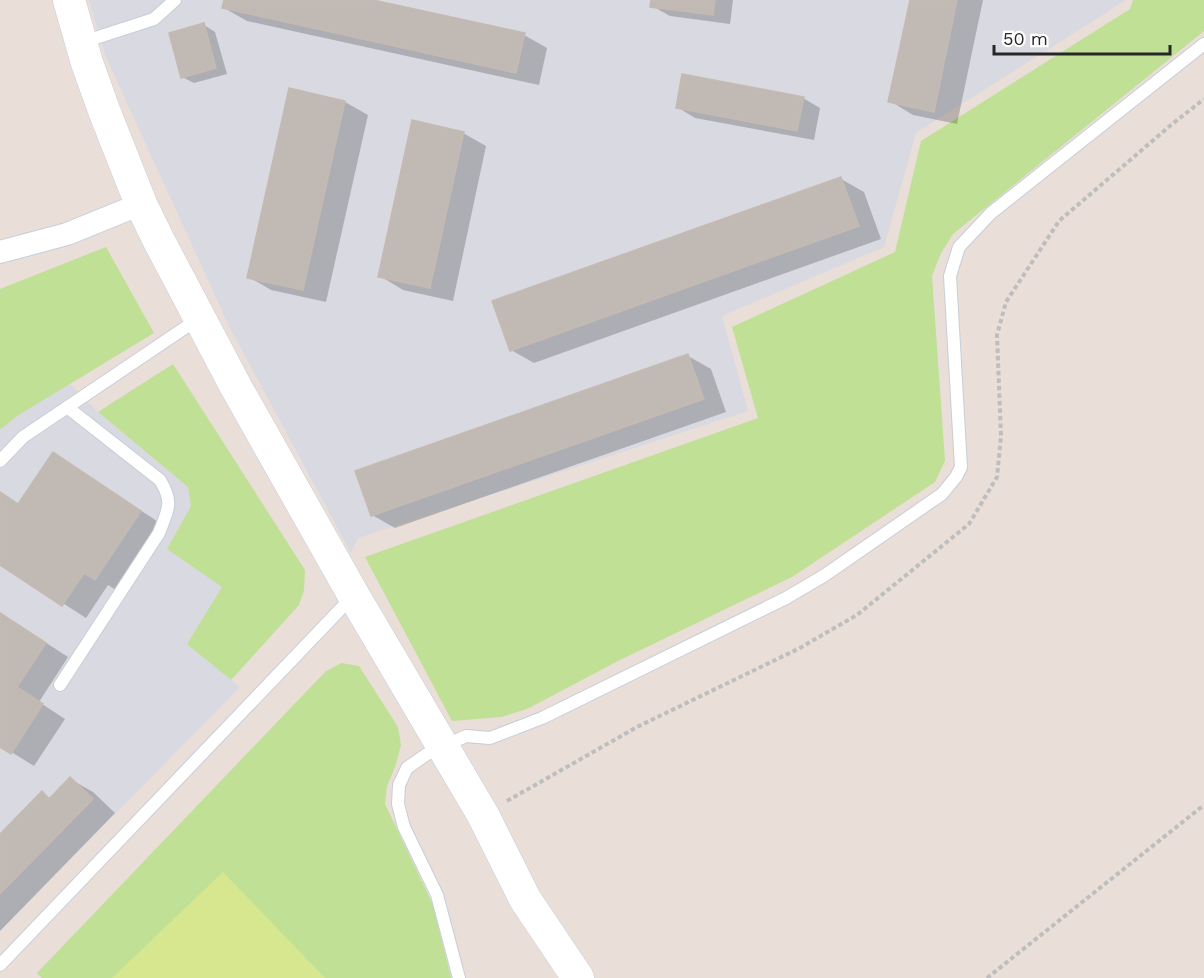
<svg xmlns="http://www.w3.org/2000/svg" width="1204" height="978" font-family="'Work Sans',sans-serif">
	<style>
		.industrial { fill: #d9d9e1 }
		.green { fill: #bfe095 }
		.pitch { fill: #d6e790 }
		.shadow { fill: #0003 }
		.building { fill: #c1bab4; stroke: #c4bab2; stroke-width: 1.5 }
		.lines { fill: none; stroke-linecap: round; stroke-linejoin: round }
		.service-casing { stroke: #c6ced9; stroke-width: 14 }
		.minor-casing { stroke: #c6ced9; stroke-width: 24 }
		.secondary-casing { stroke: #c6ced9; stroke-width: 33 }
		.path { stroke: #bebebe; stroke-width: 4; stroke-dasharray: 4.5 3; stroke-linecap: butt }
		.service { stroke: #fff; stroke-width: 12 }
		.minor { stroke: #fff; stroke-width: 22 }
		.secondary { stroke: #fff; stroke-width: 32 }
	</style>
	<rect width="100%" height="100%" fill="#e9ded8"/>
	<g class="industrial">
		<polygon points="89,0 1126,0 916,133 884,247 722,316 748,411 358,538 351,553 229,326 106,57"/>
		<polygon points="70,384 98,412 188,487 191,506 167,549 222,587 187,644 240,687 0,931 0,430 17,416"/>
	</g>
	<g class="green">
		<polygon points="1133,0 1204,0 1204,31 953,234 941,253 932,276 945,461 935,482 792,577 620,660 527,709 501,717 452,721 365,557 758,418 732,327 895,252 921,141 1130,9"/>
		<polygon points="106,247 154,333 17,416 0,430 0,289"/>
		<polygon points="173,364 305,570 304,590 299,605 231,680 187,644 222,587 167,549 191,506 188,487 98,412"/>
		<polygon points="341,663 359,666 398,727 401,745 395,767 387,786 385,804 433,905 451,978 42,978 37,973 325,672"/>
	</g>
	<polygon class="pitch" points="223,872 325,978 112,978"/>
	<g class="shadow">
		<polygon points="225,0 366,0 524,35 547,48 539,85 247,21 224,8"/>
		<polygon points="653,0 733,0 730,24 670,16 652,6"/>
		<polygon points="911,0 983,0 957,124 913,115 890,101"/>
		<polygon points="204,25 215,32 227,74 194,83 182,77"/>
		<polygon points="290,90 345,102 368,115 326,302 271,290 249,277"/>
		<polygon points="803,98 820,108 814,140 695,118 677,107"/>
		<polygon points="463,133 486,146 453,301 403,290 380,276"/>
		<polygon points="841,179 864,192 881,239 534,363 511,350"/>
		<polygon points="688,356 711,369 726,412 395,528 372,515"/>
		<polygon points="76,468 163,525 119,592 108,585 86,618 0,563 0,493 20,505"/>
		<polygon points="0,613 68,657 39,702 65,719 34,766 0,745"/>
		<polygon points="70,779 93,792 115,813 0,931 0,836 42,793 51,799"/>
	</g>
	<g class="building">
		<polygon points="224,0 373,0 525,33 516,73 222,8"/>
		<polygon points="651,0 715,0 713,15 650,7"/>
		<polygon points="910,0 957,0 934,112 888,102"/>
		<polygon points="204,23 216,68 181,78 169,33"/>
		<polygon points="682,74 804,97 797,131 676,108"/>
		<polygon points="289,88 345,101 303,290 247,278"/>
		<polygon points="412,120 464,132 430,288 378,277"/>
		<polygon points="841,177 859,226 510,351 492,301"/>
		<polygon points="688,354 704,399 371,516 355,471"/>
		<polygon points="53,452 141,511 95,580 84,573 62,606 0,565 0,492 18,504"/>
		<polygon points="0,613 46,643 17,687 43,704 11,754 0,747"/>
		<polygon points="70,777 93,799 0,894 0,834 42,791 49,799"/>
	</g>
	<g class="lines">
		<g class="service-casing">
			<g id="service">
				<polyline points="83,42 154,19 175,0"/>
				<polyline points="0,461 23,437 198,319"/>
				<path d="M60,685L159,533C168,509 174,503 160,480L67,407"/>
				<polyline points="0,965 353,596"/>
				<polyline points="459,978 437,895 404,827 398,804 399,785 407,768 427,754 466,736 490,738 542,718 786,598 825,575 942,494 956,477 961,467 950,276 959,247 991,213 1204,44"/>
			</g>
		</g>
		<g class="minor-casing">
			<polyline id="minor" points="0,252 67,234 141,204"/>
		</g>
		<g class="secondary-casing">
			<polyline id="secondary" points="69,0 87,63 105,113 141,204 158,239 236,387 354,596 483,815 525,899 578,978"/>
		</g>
		<g class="path">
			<polyline points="507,801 637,727 800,648 857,615 969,524 997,477 1001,436 997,335 1006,302 1059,221 1171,125 1204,99"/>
			<polyline points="987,978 1204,805"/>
		</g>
		<use href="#service" class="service"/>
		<use href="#minor" class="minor"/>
		<use href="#secondary" class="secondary"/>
	</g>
	<path d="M994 45v9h176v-9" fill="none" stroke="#272727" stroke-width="3"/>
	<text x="1003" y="45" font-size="18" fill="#272727" stroke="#ffffff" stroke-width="4.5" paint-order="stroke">50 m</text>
</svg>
